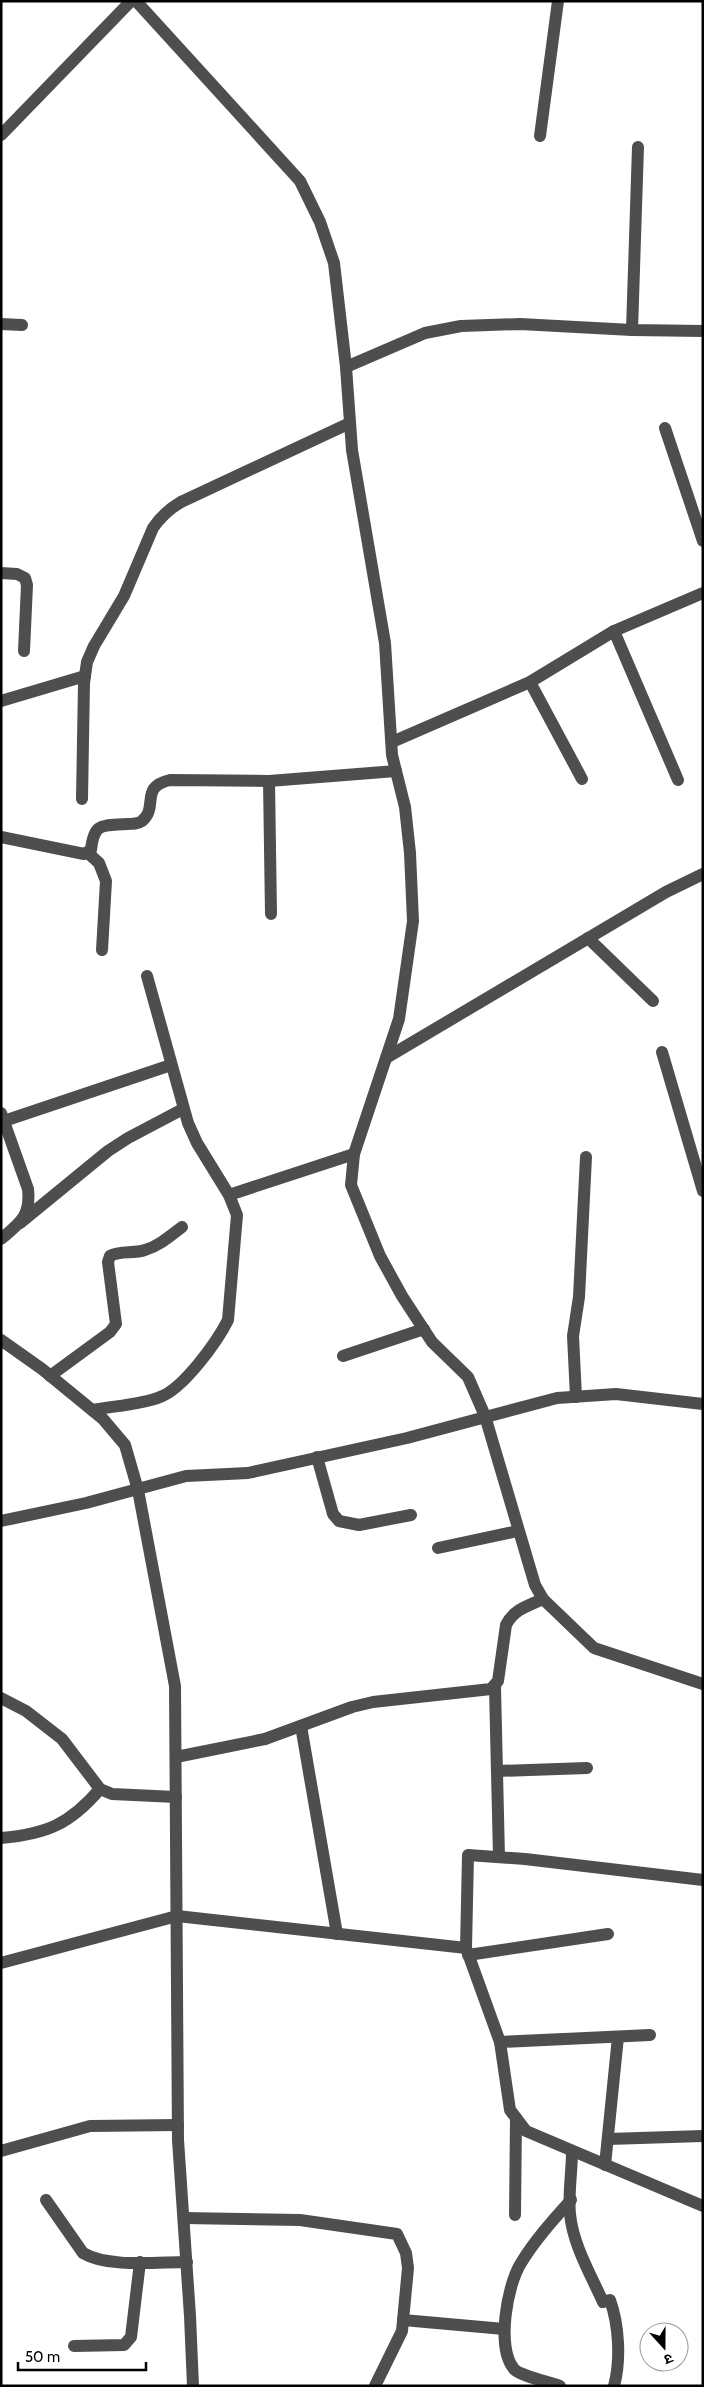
<svg xmlns="http://www.w3.org/2000/svg" width="704" height="2387" font-family="Cabin,'Noto Sans Devanagari',sans-serif">
	<style>
		.lines { fill: none; stroke-linecap: round; stroke-linejoin: round }
		.minor { stroke: #4e4e4e; stroke-width: 12 }
	</style>
	<rect width="100%" height="100%" fill="#fff"/>
	<g class="lines">
		<g class="minor">
			<polyline points="136,1 300,181 320,222 334,263 346,367 352,450 385,643 392,755 405,807 410,853 413,921 399,1019 354,1154 351,1185 380,1256 402,1296 432,1342 468,1377 485,1416 535,1585 543,1599 594,1648 703,1684"/>
			<polyline points="1,135 131,1"/>
			<polyline points="540,136 558,1"/>
			<polyline points="1,324 22,325"/>
			<polyline points="632,330 638,147"/>
			<polyline points="346,367 425,333 461,326 520,324 632,330 703,331"/>
			<polyline points="665,428 703,541"/>
			<polyline points="1,573 17,574 25,578 27,585 24,651"/>
			<polyline points="614,631 678,780"/>
			<polyline points="530,682 582,779"/>
			<polyline points="1,701 85,676"/>
			<polyline points="392,742 530,682 614,631 703,593"/>
			<polyline points="269,781 271,914"/>
			<path d="M82,799L84,683L87,662L94,646L124,596L153,528C161,516 169,509 181,502L350,423"/>
			<path d="M1,837L84,854L91,850C94,822 102,826 127,824C133,824 138,824 142,821C159,807 139,787 170,780L269,781L396,771"/>
			<polyline points="88,853 99,863 106,881 102,950"/>
			<polyline points="588,938 653,1001"/>
			<polyline points="662,1052 703,1191"/>
			<polyline points="386,1058 666,892 703,874"/>
			<path d="M1,1113L28,1189C31,1216 20,1223 1,1239"/>
			<polyline points="4,1121 171,1065"/>
			<polyline points="229,1195 354,1154"/>
			<polyline points="20,1223 108,1151 128,1138 183,1109"/>
			<polyline points="1,1340 42,1369 103,1419 125,1445 138,1490 175,1686 178,2140 190,2316 193,2386"/>
			<polyline points="343,1356 424,1329"/>
			<path d="M50,1376L110,1332L116,1324L108,1262L110,1256C120,1250 133,1254 145,1250C159,1246 170,1236 182,1227"/>
			<polyline points="576,1397 573,1336 579,1297 586,1157"/>
			<path d="M92,1410C112,1406 141,1405 160,1397C183,1389 217,1342 228,1320L237,1215L229,1195L197,1143L188,1123L147,976"/>
			<polyline points="317,1457 333,1514 339,1521 359,1525 411,1515"/>
			<polyline points="1,1521 86,1503 186,1476 248,1473 407,1438 557,1398 616,1394 703,1404"/>
			<polyline points="438,1548 518,1531"/>
			<polyline points="495,1687 499,1857"/>
			<polyline points="1,1698 26,1711 62,1739 100,1789 112,1794 176,1797"/>
			<polyline points="301,1726 337,1934"/>
			<path d="M176,1757L265,1739L352,1707L373,1702L491,1689L498,1681L506,1625C514,1609 528,1606 543,1599"/>
			<polyline points="497,1771 587,1768"/>
			<path d="M1,1838C47,1834 70,1824 100,1789"/>
			<polyline points="466,1948 500,2042 510,2110 526,2131 703,2206"/>
			<polyline points="468,1955 608,1934"/>
			<polyline points="1,1963 177,1916 466,1948 468,1855 525,1859 703,1880"/>
			<polyline points="500,2042 650,2035"/>
			<polyline points="608,2139 703,2136"/>
			<polyline points="1,2151 90,2126 178,2125"/>
			<path d="M572,2151C572,2172 568,2194 570,2214C573,2245 591,2275 603,2302L610,2300C619,2325 621,2360 614,2386"/>
			<polyline points="605,2165 618,2037"/>
			<path d="M46,2200L83,2253C108,2268 157,2262 187,2262"/>
			<polyline points="515,2215 516,2118"/>
			<polyline points="184,2218 300,2220 397,2234 406,2253 408,2268 402,2331 375,2386"/>
			<polyline points="403,2320 504,2329"/>
			<polyline points="74,2346 124,2345 131,2337 140,2262"/>
			<path d="M560,2386C550,2382 520,2376 514,2369C496,2348 507,2285 521,2263C535,2240 553,2220 571,2200"/>
		</g>
	</g>
	<rect width="704" height="2387" fill="none" stroke="#000000" stroke-width="5"/>
	<g transform="translate(664 2347) rotate(159)"><circle r="24" fill="#ffffff" stroke="#999999"/>
	<path d="M0-4L9 19L0 12L-9 19Z" fill="#000000"/>
	<text y="-8" font-size="14" font-weight="bold" text-anchor="middle" fill="#000000">उ</text>
	</g>
	<path d="M18 2362v8h128v-8" fill="none" stroke="#000000" stroke-width="2.5"/>
	<text x="25" y="2362" font-size="15" fill="#000000" stroke="#ffffff" stroke-width="4" paint-order="stroke">50 m</text>
</svg>
